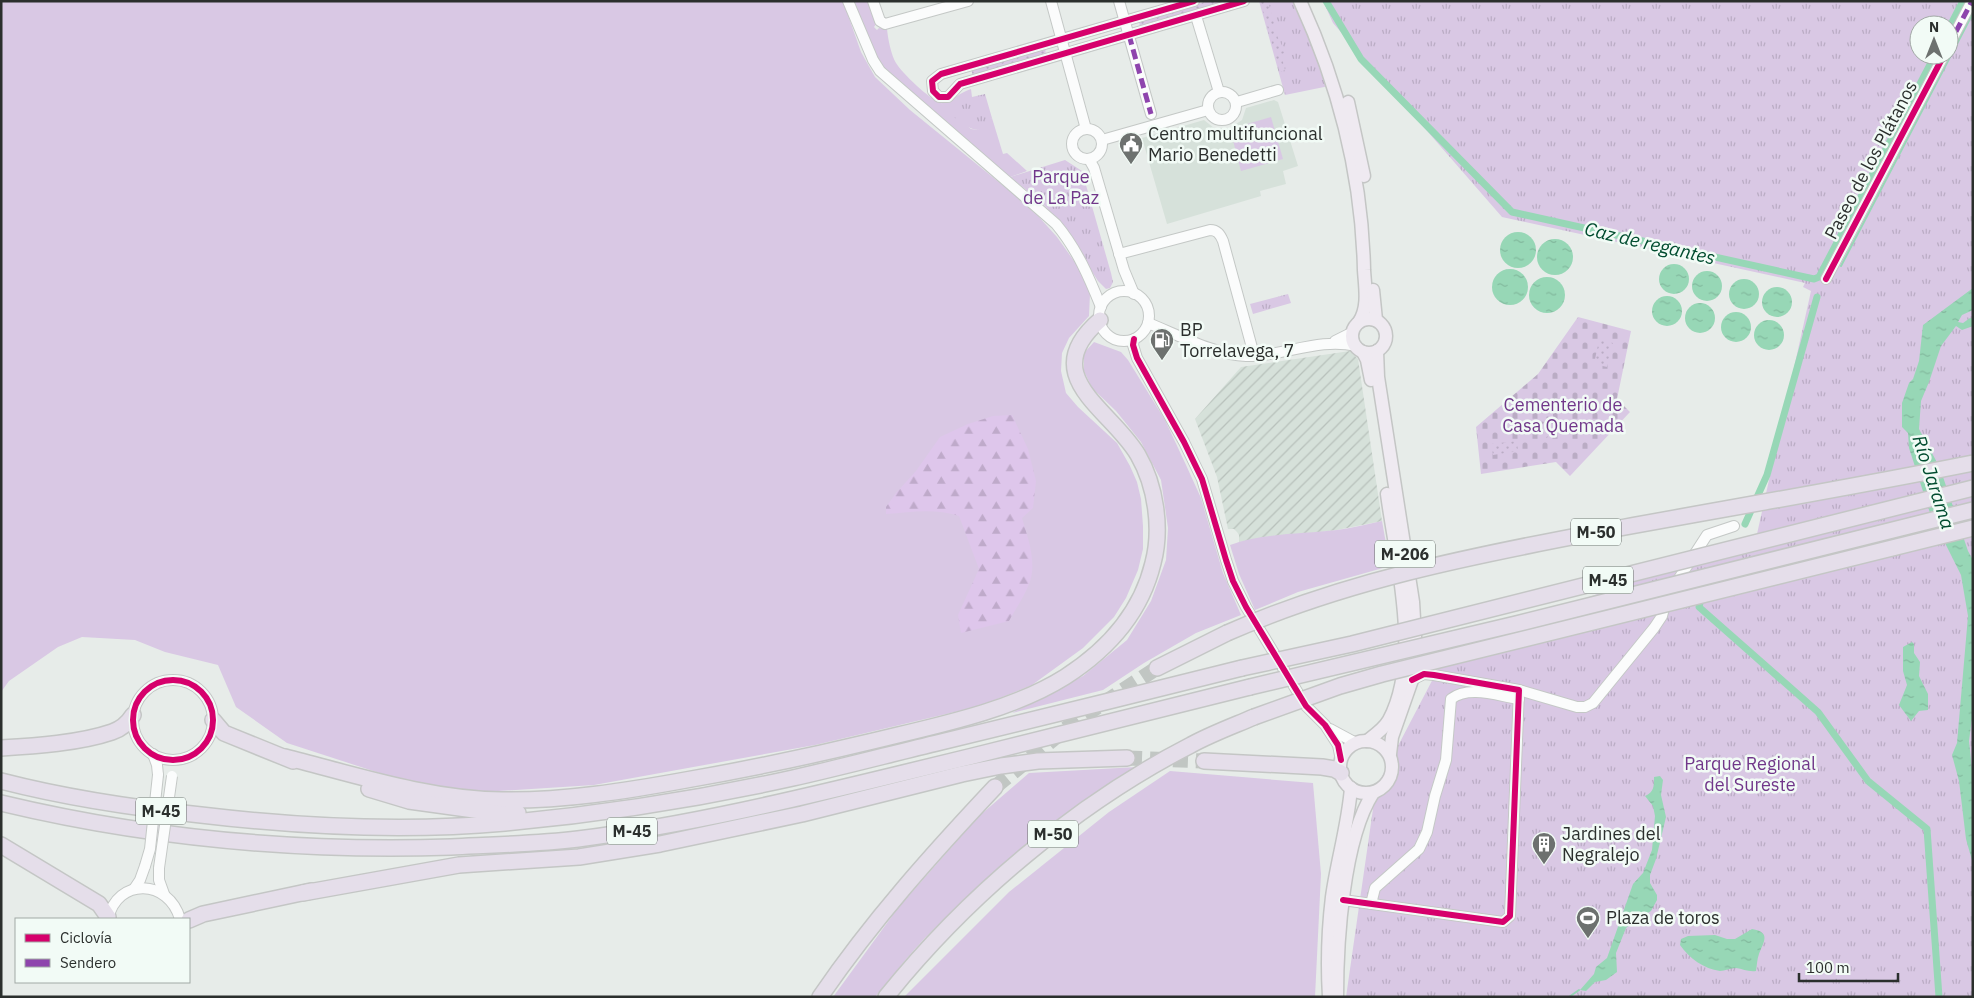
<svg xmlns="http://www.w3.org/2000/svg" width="1974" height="998" font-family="'IBM Plex Sans',sans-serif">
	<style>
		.built { fill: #d6e1da }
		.industrial { fill: url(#industrial-furrows) }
		.grass { fill: #d9c8e4 }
		.forest { fill: url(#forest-firs) }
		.cemetery { fill: url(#cemetery-stones) }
		.park { fill: url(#park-tufts); fill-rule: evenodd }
		.garden { fill: url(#garden-dots) }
		.water { fill: url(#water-ripples) }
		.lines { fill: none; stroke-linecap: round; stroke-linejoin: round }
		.stream { stroke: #97d7b6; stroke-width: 2 }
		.canal { stroke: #97d7b6; stroke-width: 7 }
		.highway-tunnel { stroke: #c1c6c3; stroke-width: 15; stroke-dasharray: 15 8; stroke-linecap: butt }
		.minor-casing { stroke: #c4c8c6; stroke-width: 12 }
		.major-casing { stroke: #c4c6c5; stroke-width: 15 }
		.highway-casing { stroke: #c4c6c5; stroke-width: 18 }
		.minor { stroke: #fbfcfc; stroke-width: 10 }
		.major { stroke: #efeaf1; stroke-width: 12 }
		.highway { stroke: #e5deea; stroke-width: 15 }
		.minor-bridge-casing { stroke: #c4c8c6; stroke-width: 12; stroke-linecap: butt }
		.highway-bridge-casing { stroke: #c4c6c5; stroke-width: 18; stroke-linecap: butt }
		.minor-bridge { stroke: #fbfcfc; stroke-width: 10 }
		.highway-bridge { stroke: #e5deea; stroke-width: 15 }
		.quiet { stroke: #8e44ad; stroke-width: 5; stroke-dasharray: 10 5; stroke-linecap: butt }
		.cycleway-casing { stroke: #f2fbf6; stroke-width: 9 }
		.cycleway { stroke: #d6006c; stroke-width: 6 }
		.labels { text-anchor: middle; stroke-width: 5; stroke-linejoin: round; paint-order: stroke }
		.shield { fill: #f2fbf6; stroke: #676c69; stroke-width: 1 }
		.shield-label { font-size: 16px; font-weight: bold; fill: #2b2f2d }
		.poi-label { font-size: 18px; fill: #2b2f2d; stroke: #f2fbf6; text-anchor: start }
		.street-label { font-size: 18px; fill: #2b2f2d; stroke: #f2fbf6 }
		.park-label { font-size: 18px; fill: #71378a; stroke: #f2fbf6 }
		.water-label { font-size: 19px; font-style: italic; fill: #004c2f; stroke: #f2fbf6 }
	</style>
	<defs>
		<pattern id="industrial-furrows" width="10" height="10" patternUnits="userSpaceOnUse" patternTransform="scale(1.25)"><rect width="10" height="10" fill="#d6e1da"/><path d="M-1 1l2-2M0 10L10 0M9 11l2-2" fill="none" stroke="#b8c1bb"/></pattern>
		<pattern id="forest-firs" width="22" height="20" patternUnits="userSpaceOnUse" patternTransform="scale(1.25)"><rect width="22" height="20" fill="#dec6eb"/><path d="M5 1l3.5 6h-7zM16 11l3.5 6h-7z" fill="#bfaaca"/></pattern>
		<pattern id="cemetery-stones" width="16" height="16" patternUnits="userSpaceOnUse" patternTransform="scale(1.25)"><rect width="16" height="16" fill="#d9c8e4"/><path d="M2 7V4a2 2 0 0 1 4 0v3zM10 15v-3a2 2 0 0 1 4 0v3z" fill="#baacc4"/></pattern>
		<pattern id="park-tufts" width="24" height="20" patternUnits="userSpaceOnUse" patternTransform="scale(1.25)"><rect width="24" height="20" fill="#d9c8e4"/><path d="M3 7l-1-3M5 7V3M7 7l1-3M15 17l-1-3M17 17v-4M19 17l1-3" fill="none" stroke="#baacc4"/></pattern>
		<pattern id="garden-dots" width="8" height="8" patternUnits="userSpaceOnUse" patternTransform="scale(1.25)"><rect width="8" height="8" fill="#d9c8e4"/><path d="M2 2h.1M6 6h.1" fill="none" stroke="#baacc4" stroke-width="1.8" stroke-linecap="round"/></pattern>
		<pattern id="water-ripples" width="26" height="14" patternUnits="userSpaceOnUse" patternTransform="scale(1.25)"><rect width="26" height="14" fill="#97d7b6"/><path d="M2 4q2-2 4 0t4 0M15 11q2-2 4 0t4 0" fill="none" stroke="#82b99d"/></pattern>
	</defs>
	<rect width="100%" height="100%" fill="#e7ece9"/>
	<polygon class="built" points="1274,100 1278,102 1298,166 1283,171 1286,184 1260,191 1261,196 1167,224 1142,138 1204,120 1214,128 1230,128 1242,120 1246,108"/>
	<polygon class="industrial" points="1350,351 1358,359 1382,521 1337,530 1239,542 1239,535 1237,532 1234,529 1228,529 1217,477 1195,419 1241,367"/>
	<g class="grass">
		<polygon points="1,1 843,1 861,52 875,77 910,110 1011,192 1039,217 1057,237 1079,268 1090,294 1089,316 1069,338 1062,353 1061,371 1066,393 1078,407 1117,443 1130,466 1137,482 1141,499 1143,526 1143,549 1138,570 1126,598 1114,617 1083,648 1032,685 980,706 815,745 594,785 482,792 404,781 287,743 236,707 218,665 165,652 135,640 82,637 58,647 9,681 1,692"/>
		<path d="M852,1H868L876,24L874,27L877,30L879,28L887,29C888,39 891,55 896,63C902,73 930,100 940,102L971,129L978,130L987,120L992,118L1003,154L1007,153L1027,171L1010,177L911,96L887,72L874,53Z"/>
		<polygon points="1271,117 1283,159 1241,171 1230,129"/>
		<polygon points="1094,342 1121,352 1128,360 1165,420 1186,465 1201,498 1223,573 1241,615 1196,633 1144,663 1103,690 1012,713 1083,676 1127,640 1151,601 1166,560 1168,528 1161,480 1141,442 1116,411 1092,388 1084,371 1084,353"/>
		<path d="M1382,521L1390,566L1298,592L1255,610L1239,574L1230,545C1261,533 1304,534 1337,530C1352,528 1367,524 1382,521Z"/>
		<path d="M1137,767C1058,813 988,874 924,939C907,957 891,978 875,997H833L898,908L978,817L1029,773Z"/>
		<polygon points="1170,771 1313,783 1321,874 1315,997 904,997 1009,892 1109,812"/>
	</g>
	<path class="forest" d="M1012,415L1028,449L1036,481L1033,508L1022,518C1027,535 1034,554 1032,572C1031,587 1016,608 1009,621L961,633L958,615L979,569L959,516C935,508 911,512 886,514V507L896,493L916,471L940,437L968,424L993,416Z"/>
	<polygon class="cemetery" points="1578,317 1631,331 1617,399 1630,412 1570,476 1556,462 1481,474 1476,427 1538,374"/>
	<g class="park">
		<polygon points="1259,1 1295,1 1329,86 1285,95"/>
		<path d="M1323,1H1973V997H1346L1376,788L1448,650L1757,534L1811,291L1803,287L1805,283L1502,217L1333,23ZM1919,25H1949V55H1919Z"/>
		<path d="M971,89L972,97L985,94L992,118C986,121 985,128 978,130C962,128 950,113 940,102C953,102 958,93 971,89Z"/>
		<polygon points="1065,160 1082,171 1111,273 1113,282 1110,288 1106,289 1098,281 1060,222 1040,201 1010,177"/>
		<polygon points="1288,294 1291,303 1253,314 1250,304"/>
	</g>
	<g class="garden">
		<polygon points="1208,1 1232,1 1140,28 1139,21"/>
		<polygon points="1260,1 1268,1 1278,38 1286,53 1281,54 1285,70 1280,72"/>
		<polygon points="1045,48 1046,55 973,76 971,69"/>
		<polygon points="1599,340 1613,343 1607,367 1594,364"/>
		<polygon points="1553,405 1553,431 1545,440 1533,428 1534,425"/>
		<polygon points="1517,441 1518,451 1493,455 1491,444"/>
	</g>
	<g class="water">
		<circle cx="1518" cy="250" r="18"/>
		<circle cx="1555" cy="257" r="18"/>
		<circle cx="1674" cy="279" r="15"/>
		<circle cx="1510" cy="287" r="18"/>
		<circle cx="1707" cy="286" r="15"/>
		<circle cx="1547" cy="295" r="18"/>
		<circle cx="1744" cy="294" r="15"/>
		<circle cx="1777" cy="302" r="15"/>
		<polygon points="1973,288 1973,310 1962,315 1958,322 1963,323 1970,318 1973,319 1973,326 1962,330 1956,326 1941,346 1929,382 1921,401 1919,429 1940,468 1968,551 1973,560 1973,711 1969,741 1973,779 1973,864 1966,839 1959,781 1952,755 1957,743 1968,616 1961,575 1930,513 1909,448 1908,433 1902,427 1902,403 1909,383 1913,379 1919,361 1923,325"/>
		<circle cx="1667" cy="311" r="15"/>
		<circle cx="1700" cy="318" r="15"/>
		<circle cx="1736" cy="327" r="15"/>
		<circle cx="1769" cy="335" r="15"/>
		<polygon points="1912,642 1914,644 1914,653 1920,662 1919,676 1928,694 1928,710 1919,711 1911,721 1899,705 1907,685 1903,671 1903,647"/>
		<path d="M1660,776L1663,780L1661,795L1666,817L1656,859L1650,875V883L1657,895V900L1651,911L1633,922L1626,928L1616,953L1617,972L1606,980L1595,982L1586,991L1580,990L1594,974L1596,967L1607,958L1633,884L1643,873L1652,850L1655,816L1653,806L1645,796C1654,792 1654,787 1654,777Z"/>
		<path d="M1752,929C1772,932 1763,943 1759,954C1757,959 1757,965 1756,971C1748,972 1743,969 1736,968C1730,968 1725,971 1720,971C1704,969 1689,958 1680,945L1681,939L1688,936L1715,935L1727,939H1735Z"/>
	</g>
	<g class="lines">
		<g class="stream">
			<polyline points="1841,266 1973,13"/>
			<polyline points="1569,997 1579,990"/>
		</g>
		<g class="canal">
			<polyline points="1326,1 1361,59 1512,212 1814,279 1819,277 1935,55"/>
			<polyline points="1949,28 1963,1"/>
			<polyline points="1745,524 1767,475 1817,297"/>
			<polyline points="1700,603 1699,607 1818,712 1868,781 1927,829 1939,997"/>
		</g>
		<g class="highway-tunnel">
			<polyline points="1127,758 1204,761"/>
			<polyline points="995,787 1073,723 1157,668"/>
		</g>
		<g class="minor-casing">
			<g id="minor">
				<path d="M848,1L873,60L880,71L1056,224C1077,249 1089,277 1101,307"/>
				<polyline points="873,1 880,21 885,24 968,1"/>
				<polyline points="1051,1 1086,129"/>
				<polyline points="1119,1 1151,114"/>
				<polyline points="1194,1 941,74 932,81 933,91 939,97 948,97 960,84 1244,1"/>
				<polyline points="1196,16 1219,92"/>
				<polyline points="1949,45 1972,1"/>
				<circle cx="1222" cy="106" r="14"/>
				<polyline points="1237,102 1278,90"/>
				<circle cx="1087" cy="144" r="15"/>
				<polyline points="1102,140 1208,110"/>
				<polyline points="1089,159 1094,168 1124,270 1134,294"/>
				<path d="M1119,254L1210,230C1217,230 1220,234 1223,241L1254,355"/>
				<polyline points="1826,279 1944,55"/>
				<circle cx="1124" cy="316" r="25"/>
				<path d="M1148,323C1176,334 1216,355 1246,356C1282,357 1319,337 1356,346"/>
				<polyline points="1134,339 1133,345 1137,358 1184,442 1202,479 1226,560 1233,581 1246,607 1306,706 1325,725 1338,745 1341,760"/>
				<polyline points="1335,341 1353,332"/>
				<circle cx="173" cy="720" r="40"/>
				<polyline points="1519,690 1577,707 1585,707 1593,703 1654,628 1662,616 1667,597 1707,535 1734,526"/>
				<polyline points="1330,729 1356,743"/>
				<polyline points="153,754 157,765 158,775"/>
				<polyline points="159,868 159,880 164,894"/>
				<polyline points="134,889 140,880 145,866"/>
				<polyline points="1343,900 1503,922 1510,916 1519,690 1434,675 1424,674 1412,680"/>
				<path d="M1371,904L1375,888L1419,849L1427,832L1435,796L1446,760L1451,699C1469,685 1498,696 1519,699"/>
				<path d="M108,919C117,877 169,879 180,919"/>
			</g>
		</g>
		<g class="major-casing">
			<g id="major">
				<path d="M1300,1C1339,86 1362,176 1364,270C1365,287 1369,307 1359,322"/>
				<polyline points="1348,102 1364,176"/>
				<polyline points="1373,290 1376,320"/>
				<circle cx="1369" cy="336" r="17"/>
				<polyline points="1377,351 1378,377 1413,602 1416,653 1412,680 1392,737 1390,754"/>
				<polyline points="1363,352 1367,360 1371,380"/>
				<path d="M1367,741C1375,735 1384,729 1389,720C1422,658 1396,561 1387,494"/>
				<circle cx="1366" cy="767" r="26"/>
				<path d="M1329,997C1327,964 1328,930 1332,897C1337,861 1348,825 1351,788"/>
				<path d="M1337,997C1337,941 1343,840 1373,793"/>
			</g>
		</g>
		<g class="highway-casing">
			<g id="highway">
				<polyline points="1157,668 1227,633"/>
				<polyline points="213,720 224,733 293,761"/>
				<path d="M1,748C35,746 80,743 112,732C121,729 128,723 133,715"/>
				<path d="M285,757C356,775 428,799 502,800C563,801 626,791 686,780C749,769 811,756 873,741C935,726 1011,711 1065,677C1107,650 1141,613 1153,563C1162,529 1156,486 1138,455C1111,409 1035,376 1100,320"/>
				<polyline points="1204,761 1322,767 1334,769 1341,773"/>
				<path d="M1,781C67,798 134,808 201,815C302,827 403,832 505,823C602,814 698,799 793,778C842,767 891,754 941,742C1041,718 1142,693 1242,668"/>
				<polyline points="369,789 409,801 503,814 518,813"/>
				<path d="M1,803C151,839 297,852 451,847C493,845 536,844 578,839C688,825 796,799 903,773C1019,745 1135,716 1250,687"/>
				<polyline points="1,845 99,904 108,917"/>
				<polyline points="303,893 459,865 579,857 660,844 802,814 962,774 1001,766 1038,761 1127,758"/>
				<polyline points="189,920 203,914 311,891"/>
				<path d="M820,997C872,921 932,854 995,787"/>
				<path d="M886,997C967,896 1076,804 1191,745C1211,734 1233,726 1254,717"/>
			</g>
		</g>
		<use href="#minor" class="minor"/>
		<use href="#major" class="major"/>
		<use href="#highway" class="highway"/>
		<g class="minor-bridge-casing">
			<g id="minor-bridge">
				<polyline points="145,866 150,849 158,775"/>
				<polyline points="159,868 172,776"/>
			</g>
		</g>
		<g class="highway-bridge-casing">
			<g id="highway-bridge">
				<path d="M1227,633C1345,581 1471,556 1598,532C1723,509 1848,488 1973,463"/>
				<polyline points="1242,668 1352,644 1973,488"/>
				<polyline points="1250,687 1516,624 1973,510"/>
				<polyline points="1254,717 1340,686 1382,674 1973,528"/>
			</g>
		</g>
		<use href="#minor-bridge" class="minor-bridge"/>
		<use href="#highway-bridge" class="highway-bridge"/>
		<g class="quiet">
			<polyline points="1129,35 1151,114"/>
			<polyline points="1949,45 1972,1"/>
		</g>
		<g class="cycleway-casing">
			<g id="cycleway">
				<polyline points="1194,1 941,74 932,81 933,91 939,97 948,97 960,84 1244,1"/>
				<polyline points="1826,279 1944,55"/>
				<polyline points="1134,339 1133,345 1137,358 1184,442 1202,479 1226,560 1233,581 1246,607 1306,706 1325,725 1338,745 1341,760"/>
				<circle cx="173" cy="720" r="40"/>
				<polyline points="1343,900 1503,922 1510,916 1519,690 1434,675 1424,674 1412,680"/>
			</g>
		</g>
		<use href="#cycleway" class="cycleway"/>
	</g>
	<defs>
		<g id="civic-pin" transform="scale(1.25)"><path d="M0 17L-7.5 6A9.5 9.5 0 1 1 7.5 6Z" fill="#6d716f" stroke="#f2fbf6"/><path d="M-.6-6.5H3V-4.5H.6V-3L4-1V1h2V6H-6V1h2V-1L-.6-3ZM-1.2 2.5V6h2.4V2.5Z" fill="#fff"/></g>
		<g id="fuel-pin" transform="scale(1.25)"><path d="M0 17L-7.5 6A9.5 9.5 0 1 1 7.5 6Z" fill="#6d716f" stroke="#f2fbf6"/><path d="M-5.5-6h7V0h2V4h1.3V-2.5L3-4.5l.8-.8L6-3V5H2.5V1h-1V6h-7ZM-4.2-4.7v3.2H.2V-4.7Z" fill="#fff"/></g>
		<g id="building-pin" transform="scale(1.25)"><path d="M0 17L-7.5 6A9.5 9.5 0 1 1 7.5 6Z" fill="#6d716f" stroke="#f2fbf6"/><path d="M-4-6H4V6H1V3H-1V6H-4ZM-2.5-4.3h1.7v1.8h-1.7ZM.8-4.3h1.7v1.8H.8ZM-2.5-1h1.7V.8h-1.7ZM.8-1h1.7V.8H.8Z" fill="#fff"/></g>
		<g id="stadium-pin" transform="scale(1.25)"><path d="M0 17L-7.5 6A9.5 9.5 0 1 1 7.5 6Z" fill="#6d716f" stroke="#f2fbf6"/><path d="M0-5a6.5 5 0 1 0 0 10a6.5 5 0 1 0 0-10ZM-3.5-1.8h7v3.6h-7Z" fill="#fff"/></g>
	</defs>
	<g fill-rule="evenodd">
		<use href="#civic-pin" x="1131" y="144"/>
		<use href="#fuel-pin" x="1162" y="340"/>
		<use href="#building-pin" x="1544" y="844"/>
		<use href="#stadium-pin" x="1588" y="918"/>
	</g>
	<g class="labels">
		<g class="shield">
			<rect x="1571" y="518.5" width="50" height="27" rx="4"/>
			<rect x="1375" y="540.5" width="60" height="27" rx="4"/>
			<rect x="1583" y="566.5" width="50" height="27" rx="4"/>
			<rect x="136" y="797.5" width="50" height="27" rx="4"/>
			<rect x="607" y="817.5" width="50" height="27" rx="4"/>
			<rect x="1028" y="820.5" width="50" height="27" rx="4"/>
		</g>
		<g class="shield-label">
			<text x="1596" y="538">M-50</text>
			<text x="1405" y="560">M-206</text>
			<text x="1608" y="586">M-45</text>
			<text x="161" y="817">M-45</text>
			<text x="632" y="837">M-45</text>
			<text x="1053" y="840">M-50</text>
		</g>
		<g class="poi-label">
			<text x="1148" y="140">Centro multifuncional<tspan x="1148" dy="21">Mario Benedetti</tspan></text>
			<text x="1180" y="336">BP<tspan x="1180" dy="21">Torrelavega, 7</tspan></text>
			<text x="1562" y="840">Jardines del<tspan x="1562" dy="21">Negralejo</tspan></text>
			<text x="1606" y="924">Plaza de toros</text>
		</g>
		<g class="street-label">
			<text transform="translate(1871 160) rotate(-62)" y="6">Paseo de los Plátanos</text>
		</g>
		<g class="park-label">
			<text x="1061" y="183">Parque<tspan x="1061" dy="21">de La Paz</tspan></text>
			<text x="1563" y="411">Cementerio de<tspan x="1563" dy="21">Casa Quemada</tspan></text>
			<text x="1750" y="770">Parque Regional<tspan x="1750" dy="21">del Sureste</tspan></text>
		</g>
		<g class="water-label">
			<text transform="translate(1650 243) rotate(13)" y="7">Caz de regantes</text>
			<text transform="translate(1934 482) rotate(72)" y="7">Río Jarama</text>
		</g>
	</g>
	<rect width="1974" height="998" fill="none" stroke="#2b2f2d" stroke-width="5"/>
	<rect x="15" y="918" width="175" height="65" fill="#f2fbf6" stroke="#a2a9a6"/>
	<rect x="25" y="934" width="25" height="8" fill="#d6006c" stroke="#a2a9a6"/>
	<text x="60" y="943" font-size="15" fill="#2b2f2d">Ciclovía</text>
	<rect x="25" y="959" width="25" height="8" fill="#8e44ad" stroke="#a2a9a6"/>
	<text x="60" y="968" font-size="15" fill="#2b2f2d">Sendero</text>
	<g transform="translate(1934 40)"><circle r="24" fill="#f2fbf6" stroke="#a2a9a6"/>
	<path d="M0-4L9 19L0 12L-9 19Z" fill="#6d716f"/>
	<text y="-8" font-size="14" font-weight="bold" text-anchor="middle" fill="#2b2f2d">N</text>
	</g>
	<path d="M1799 973v8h99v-8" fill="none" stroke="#2b2f2d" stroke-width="2.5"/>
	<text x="1806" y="973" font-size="15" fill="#2b2f2d" stroke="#f2fbf6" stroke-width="4" paint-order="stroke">100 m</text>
</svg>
